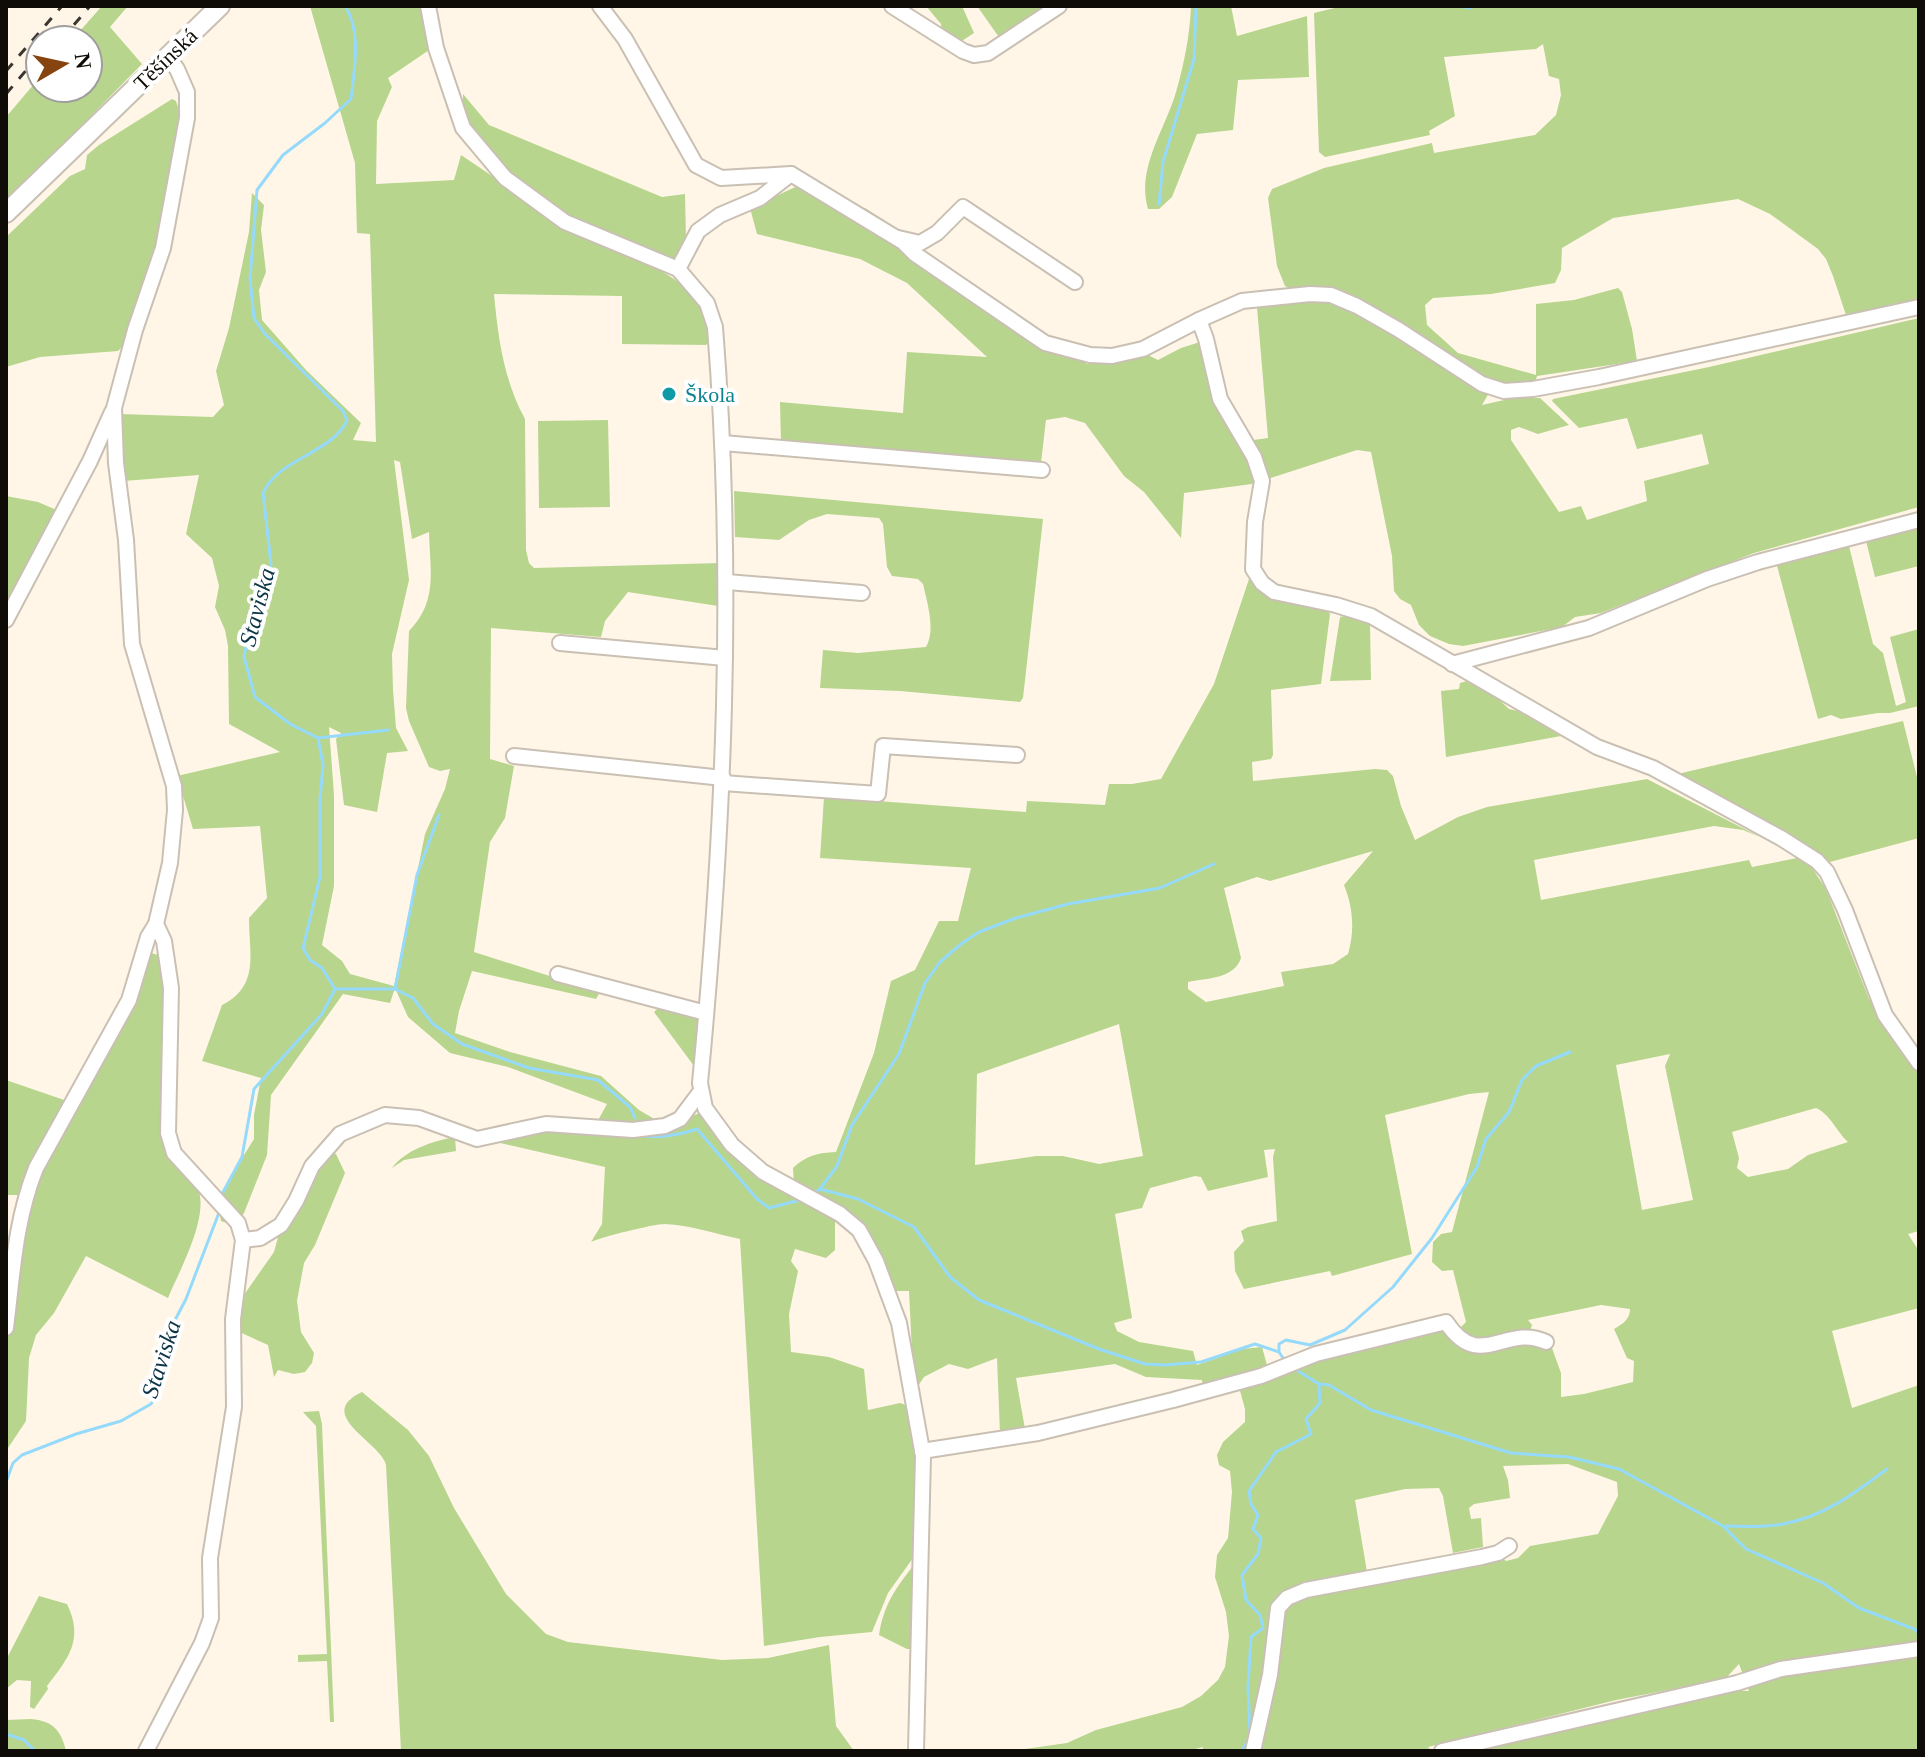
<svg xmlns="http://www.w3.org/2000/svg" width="1925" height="1757" font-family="'Times New Roman',serif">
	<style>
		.green { fill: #b7d58d; fill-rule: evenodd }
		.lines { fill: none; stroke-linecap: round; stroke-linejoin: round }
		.stream { stroke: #95dafb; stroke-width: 3 }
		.minor-casing { stroke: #c9c0b3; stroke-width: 18 }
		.major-casing { stroke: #c9c0b3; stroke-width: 22 }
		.minor { stroke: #fff; stroke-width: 14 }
		.major { stroke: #fff; stroke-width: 18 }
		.rail { stroke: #3a3630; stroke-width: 3; stroke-dasharray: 10 10; stroke-linecap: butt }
		.culture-dot { fill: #0f9aa8; stroke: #fff; stroke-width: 3 }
		.labels { text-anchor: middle; stroke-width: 8; stroke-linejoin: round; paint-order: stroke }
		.street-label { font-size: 22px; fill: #0f0c07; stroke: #fff }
		.culture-label { font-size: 22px; fill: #0d838f; stroke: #fff; text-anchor: start }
		.water-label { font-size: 24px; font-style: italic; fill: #0b3546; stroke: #fff }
	</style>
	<rect width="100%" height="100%" fill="#fff6e8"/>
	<g class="green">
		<polygon points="102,6 128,6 110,27 142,64 6,202 6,117 40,77 40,88 88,88 88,40 72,40"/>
		<path d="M310,6H422L432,48L388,78L392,87L377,121L376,184L454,180L461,155L498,180L463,115V94L489,125L662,197L685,194L686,239L676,262L657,257L633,259C673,273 704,294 711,338L706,345L622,344V296L494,294C498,338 504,381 525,419L526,550L529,563L534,568L721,563L718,606L628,592L605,621L601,637L491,628L490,759L514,766L505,818L490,842L474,952L600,992L596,999L472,971L459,1011L455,1033L510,1052L601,1076L639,1110L663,1124L679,1121L702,1112L730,1147L835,1218V1250L826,1258L795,1249L791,1261L798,1271L789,1314L791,1352L829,1357L864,1369L868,1410L900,1403L906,1405L915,1446L913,1558L888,1593L872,1632L820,1637L764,1646L740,1239C716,1234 689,1225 665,1224C653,1224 602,1237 591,1242L602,1224L605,1167L487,1140L545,1122L596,1124L607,1104L508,1067L450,1053L408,1017L395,988L390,1003L343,994L271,1095L267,1155L244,1213L235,1226L221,1221L218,1203L226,1184L254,1139V1115L261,1078L202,1061L222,1005C260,986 249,954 249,918L267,898L260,826L193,829L177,776L280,752L229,724L228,646L225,630L215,607L219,586L212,558L186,534L199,475L124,481L120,414L213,417L224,405L216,371L229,328L249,232L252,193L264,205L261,230L266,272L259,290L262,320L306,370L361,423L353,440L376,442L370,234L357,233L355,163ZM394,460L400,462L412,539L429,532C430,571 438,601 409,631L406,708L409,721L429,767L440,771L450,769L445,789L425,834L394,986L350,974L342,961L322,945L334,886V795L329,727L341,733L336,739L344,805L377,812L387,753L408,751L396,728L393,690L392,654L409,580Z"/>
		<polygon points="926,6 962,6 974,33 957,44 942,34 941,24"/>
		<polygon points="977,6 1051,6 1001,40"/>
		<path d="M1191,6H1231L1237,36L1307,16L1309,77L1238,80L1233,130L1197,134L1172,197L1159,209H1148C1136,168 1165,130 1176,92C1184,65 1190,34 1191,6Z"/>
		<polygon points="1343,6 1919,6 1919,301 1847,318 1833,276 1826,259 1818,249 1770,214 1738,199 1613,218 1562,248 1561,270 1555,283 1491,294 1433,298 1425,305 1427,325 1458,353 1536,375 1536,304 1574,300 1618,288 1622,292 1632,329 1637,361 1537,376 1534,386 1493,386 1482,405 1513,398 1540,398 1569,425 1538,434 1519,427 1511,430 1511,440 1559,512 1581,506 1587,520 1647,501 1644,481 1709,464 1702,434 1637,449 1627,418 1579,428 1552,401 1553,399 1709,367 1919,318 1919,507 1754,553 1601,613 1575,617 1562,627 1463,646 1449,644 1430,636 1419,625 1411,605 1400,599 1394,591 1392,556 1371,452 1357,450 1252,484 1184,493 1181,538 1144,492 1124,476 1085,423 1065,417 1046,420 1041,463 781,443 780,402 903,413 907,352 987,357 907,283 860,259 757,234 750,208 804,183 849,209 865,208 904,233 912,256 1087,364 1148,355 1158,360 1181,348 1200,342 1212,396 1239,442 1268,438 1257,307 1284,305 1297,292 1285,286 1277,266 1268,198 1272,189 1324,168 1432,143 1434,153 1535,135 1556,115 1561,95 1559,79 1549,76 1543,44 1536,49 1444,57 1455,116 1429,131 1430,135 1325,157 1319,152 1314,13"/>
		<polygon points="172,99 176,101 181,116 158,237 126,343 118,351 40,357 6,367 6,237 70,176 85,169 87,155 99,145"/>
		<polygon points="608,420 610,507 539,508 538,421"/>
		<path d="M734,491L1043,519L1023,698L1020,702L900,691L820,688L823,650L858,653L926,647C936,630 927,602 923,584L918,579L892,576L887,567L883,524L879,518L827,514L809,520L779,540L735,537Z"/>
		<polygon points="6,496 38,502 59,511 6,611"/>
		<polygon points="1919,523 1919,566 1875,577 1865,537"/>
		<polygon points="1846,543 1849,546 1873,644 1883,653 1896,706 1906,702 1890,637 1919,629 1919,706 1890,713 1878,713 1841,719 1831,715 1818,719 1776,562"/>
		<path d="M1249,579C1253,583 1258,589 1263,593C1280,603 1320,599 1330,614L1321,684L1271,690L1273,755L1271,759L1252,762L1253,781L1375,769L1387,770L1393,776L1401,806L1415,840L1458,817L1487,807L1647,779L1760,837L1743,830L1714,826L1534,860L1541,900L1749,860L1752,867L1797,858L1810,865L1826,889L1869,999L1919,1073V1231L1908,1234L1919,1251V1308L1832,1331L1852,1408L1919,1385V1751H1457L1575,1727L1726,1690L1749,1691L1739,1664L1725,1679L1616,1700L1428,1747L1432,1751H1202L1203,1747L1188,1751H1010L1067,1743L1096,1730L1182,1707L1201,1696L1218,1680L1225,1667L1229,1636L1226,1612L1215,1577L1217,1555L1228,1538L1232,1492L1230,1471L1219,1465L1217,1455L1223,1442L1245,1422V1409L1237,1380L1203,1387L1202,1380L1146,1377L1115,1364L1016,1378L1025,1429L1000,1434L997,1358L968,1369L949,1364L924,1377L914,1392L909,1291H895L872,1246L853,1218L794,1184L793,1168C807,1155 818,1153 836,1152L874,1053L891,981L915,970L939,921H958L971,868L820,858L824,797L1026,812L1027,801L1105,805L1109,784H1132L1161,779L1214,684ZM1373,851L1344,885C1353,907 1355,931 1348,954L1333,964L1281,972L1284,986L1206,1002L1188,989V982C1207,978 1234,979 1241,958L1224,888L1257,877L1270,881ZM1119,1024L1143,1156L1099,1164L1063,1156H1036L975,1165L977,1074ZM1670,1054L1665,1066L1693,1200L1642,1210L1616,1065ZM1489,1092L1452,1232L1441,1234L1433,1242L1432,1262L1442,1271L1453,1270L1466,1322L1458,1330C1472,1351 1507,1336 1529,1334L1532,1325L1528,1320L1601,1305L1630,1309C1630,1320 1622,1324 1614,1329L1627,1358L1634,1361L1633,1382L1584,1394L1561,1397V1373L1552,1348L1547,1344L1524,1340L1470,1348L1456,1342L1441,1318L1396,1327L1269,1372L1262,1347L1242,1349L1197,1365L1193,1351L1139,1342L1117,1331L1114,1323L1132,1318L1115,1214L1142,1208L1150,1188L1195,1176L1201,1177L1208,1191L1268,1177L1264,1150L1275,1149L1273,1157L1277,1221L1248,1227L1241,1231L1244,1241L1234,1252L1235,1271L1244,1289L1330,1271L1332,1276L1412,1254L1385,1115L1469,1094ZM1816,1108C1830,1114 1837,1132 1848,1142L1808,1155L1788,1169L1748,1177L1737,1168L1739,1158L1732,1132ZM1568,1464L1617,1482L1618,1496L1598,1534L1530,1546L1518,1558L1506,1561L1499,1555L1299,1595L1301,1588L1367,1572L1355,1500L1405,1489L1439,1488L1443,1496L1453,1553L1483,1547L1481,1518L1471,1519L1469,1508L1474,1504L1510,1498L1508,1480L1503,1466Z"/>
		<polygon points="1345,616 1370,624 1371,680 1330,681 1340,617"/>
		<polygon points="1467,681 1497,698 1509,709 1518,711 1561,736 1446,757 1441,691 1459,689 1460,683"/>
		<polygon points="1903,721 1919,785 1919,838 1830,862 1820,854 1669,776"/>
		<path d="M151,953L165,957L164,1145C171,1169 184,1167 195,1183C214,1210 179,1271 168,1298L86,1256L54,1313L36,1335L29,1358L26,1421L6,1451V1336L30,1196L43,1163L121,1029Z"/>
		<polygon points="659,1007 702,1018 694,1066 654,1012"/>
		<polygon points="6,1080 67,1101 20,1195 6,1195"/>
		<path d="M455,1137L456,1151L404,1160L392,1168C405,1150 433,1141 455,1137Z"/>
		<polygon points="329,1152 336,1154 345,1173 315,1245 304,1263 297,1301 301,1332 314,1353 312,1363 305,1372 294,1374 278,1370 274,1377 268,1345 235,1330 241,1299 274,1252 280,1230"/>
		<path d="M362,1392L408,1430L429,1456L454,1508L506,1594L546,1634L568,1642L722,1660L768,1658L829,1645L836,1726L854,1751H401L386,1465C381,1442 313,1415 362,1392Z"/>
		<polygon points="319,1411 322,1424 334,1722 330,1722 327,1661 298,1662 298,1655 327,1654 316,1426 303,1412"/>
		<path d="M914,1565L911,1649H907L879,1635C883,1606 896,1587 914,1565Z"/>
		<path d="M39,1596L67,1604C84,1639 69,1658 47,1686L48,1689L34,1709L30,1707L31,1681L17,1680L6,1689V1660Z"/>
		<path d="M31,1719C53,1721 61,1730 66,1751H6V1720Z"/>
	</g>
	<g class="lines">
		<g class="stream">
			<polyline points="1459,6 1470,8"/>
			<polyline points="1159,204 1163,162 1194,59 1196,6"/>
			<polyline points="318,738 388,730"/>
			<polyline points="335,989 395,989 413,998 433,1024 462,1044 529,1068 598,1080 630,1107 635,1118"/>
			<polyline points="395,989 417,875 439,815"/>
			<path d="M642,1136C660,1138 679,1135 697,1129L757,1199L769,1208L804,1199"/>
			<polyline points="820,1189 837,1166 852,1125 899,1054 925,983 940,962 961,944 979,932 1016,918 1068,904 1160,888 1214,864"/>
			<polyline points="817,1191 820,1189 858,1199 914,1227 950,1277 979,1300 1099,1349 1145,1364 1165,1365 1201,1362 1255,1344 1279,1352 1283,1358"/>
			<path d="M222,1194L242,1157L254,1089L322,1014L335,989L322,968L310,960L303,948L320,877V799L323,765L318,738L290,724L255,697L244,657L252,617L262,600L271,564L263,493C279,458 329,455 347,421L343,411L265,334L254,318L250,279L257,190L283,155L325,123L351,99C354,71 362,31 345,6"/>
			<polyline points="1279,1351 1279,1344 1286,1340 1310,1345 1345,1330 1393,1287 1432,1238 1477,1167 1486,1139 1509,1112 1522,1080 1536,1066 1570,1052"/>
			<polyline points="1295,1369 1319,1384 1329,1385 1371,1410 1511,1453 1569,1457 1619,1469 1723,1526 1746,1549 1823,1583 1859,1608 1914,1629 1919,1633"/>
			<polyline points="6,1482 13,1463 22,1455 76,1434 121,1421 151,1404 156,1396 161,1347 186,1299 220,1210"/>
			<path d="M1726,1526C1745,1526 1765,1528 1783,1524C1823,1517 1855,1493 1887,1469"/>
			<polyline points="6,1549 6,1586"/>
			<polyline points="6,1734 24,1740 35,1751"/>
			<polyline points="1242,1751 1250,1736 1248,1687 1251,1637 1263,1628 1260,1615 1246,1600 1242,1575 1258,1554 1261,1538 1253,1529 1258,1515 1251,1504 1249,1491 1276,1452 1311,1434 1306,1419 1320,1403 1319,1385"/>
		</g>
		<g class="minor-casing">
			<g id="minor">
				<path d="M428,6L436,48L463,128L505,178L565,222L678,269L707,303L715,327C735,579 724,831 700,1083L705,1108L732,1145L763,1172L840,1214L859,1230L876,1261L899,1323L923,1456L916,1751"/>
				<polyline points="600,6 625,39 696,165 721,178 791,174 760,198 720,215 698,231 678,269"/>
				<polyline points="892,6 963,51 974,55 988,53 1059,6"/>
				<polyline points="791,174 903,242 915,254 1045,343 1090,355 1112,356 1143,349 1199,320 1206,339 1220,399 1254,457 1262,481 1255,522 1253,569 1262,583 1274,592 1336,605 1371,616 1597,747 1653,768 1781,838 1817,861 1827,872 1845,910 1885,1015 1919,1063"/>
				<polyline points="898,238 920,243 937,233 963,207 1075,282"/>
				<polyline points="1199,320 1242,301 1310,294 1331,295 1357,306 1399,330 1482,384 1504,391 1533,389 1599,377 1919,307"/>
				<polyline points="723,443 1042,470"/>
				<polyline points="727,582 862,593"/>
				<polyline points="6,620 90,461 112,412"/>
				<polyline points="560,643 725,658"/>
				<polyline points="1452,664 1589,628 1707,579 1758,562 1919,520"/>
				<polyline points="514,756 723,778"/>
				<polyline points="723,783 878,794 883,746 1017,755"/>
				<polyline points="558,974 706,1013"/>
				<polyline points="243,1240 260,1238 281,1225 296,1201 312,1166 340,1134 385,1115 419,1118 477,1139 546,1124 633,1130 665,1126 680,1119 701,1091"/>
				<path d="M6,1328C13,1272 15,1221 36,1168L129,1000L148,937L156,924"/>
				<path d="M922,1451L1038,1433L1173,1400L1261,1376L1316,1354L1446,1322C1480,1373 1505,1323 1546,1342"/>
				<polyline points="146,1751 202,1643 211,1618 210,1558 234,1407 233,1319 243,1240 238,1223 174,1153 168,1133 171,988 164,941 156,924 170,863 175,810 174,786 132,644 126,540 116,463 114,408 135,330 163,248 187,118 187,92 177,69 167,56"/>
				<polyline points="1253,1751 1270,1675 1278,1608 1287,1598 1306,1590 1482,1557 1498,1553 1509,1546"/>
				<polyline points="1442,1751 1737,1683 1781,1669 1919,1649"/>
			</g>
		</g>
		<g class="major-casing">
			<polyline id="major" points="6,213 220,6"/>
		</g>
		<use href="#minor" class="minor"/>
		<use href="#major" class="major"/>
		<g class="rail">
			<polyline points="61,40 90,6"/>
			<polyline points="6,71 62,6"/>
			<polyline points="6,94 40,54"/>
		</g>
	</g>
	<circle class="culture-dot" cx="669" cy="394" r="8"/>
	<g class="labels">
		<g class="street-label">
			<text transform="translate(165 59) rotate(-44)" y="8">Těšínská</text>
		</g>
		<g class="culture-label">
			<text x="685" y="402">Škola</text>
		</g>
		<g class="water-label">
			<text transform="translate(257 607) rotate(-75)" y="8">Staviska</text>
			<text transform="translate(161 1359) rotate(-72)" y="8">Staviska</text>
		</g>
	</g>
	<rect width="1925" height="1757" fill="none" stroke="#0f0c07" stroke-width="16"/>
	<g transform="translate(64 64) rotate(81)"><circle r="38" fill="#ffffff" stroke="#9f9e9c" stroke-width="2"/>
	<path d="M0-6L14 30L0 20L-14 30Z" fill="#864510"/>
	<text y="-12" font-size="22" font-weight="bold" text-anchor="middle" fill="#0f0c07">N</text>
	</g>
</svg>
